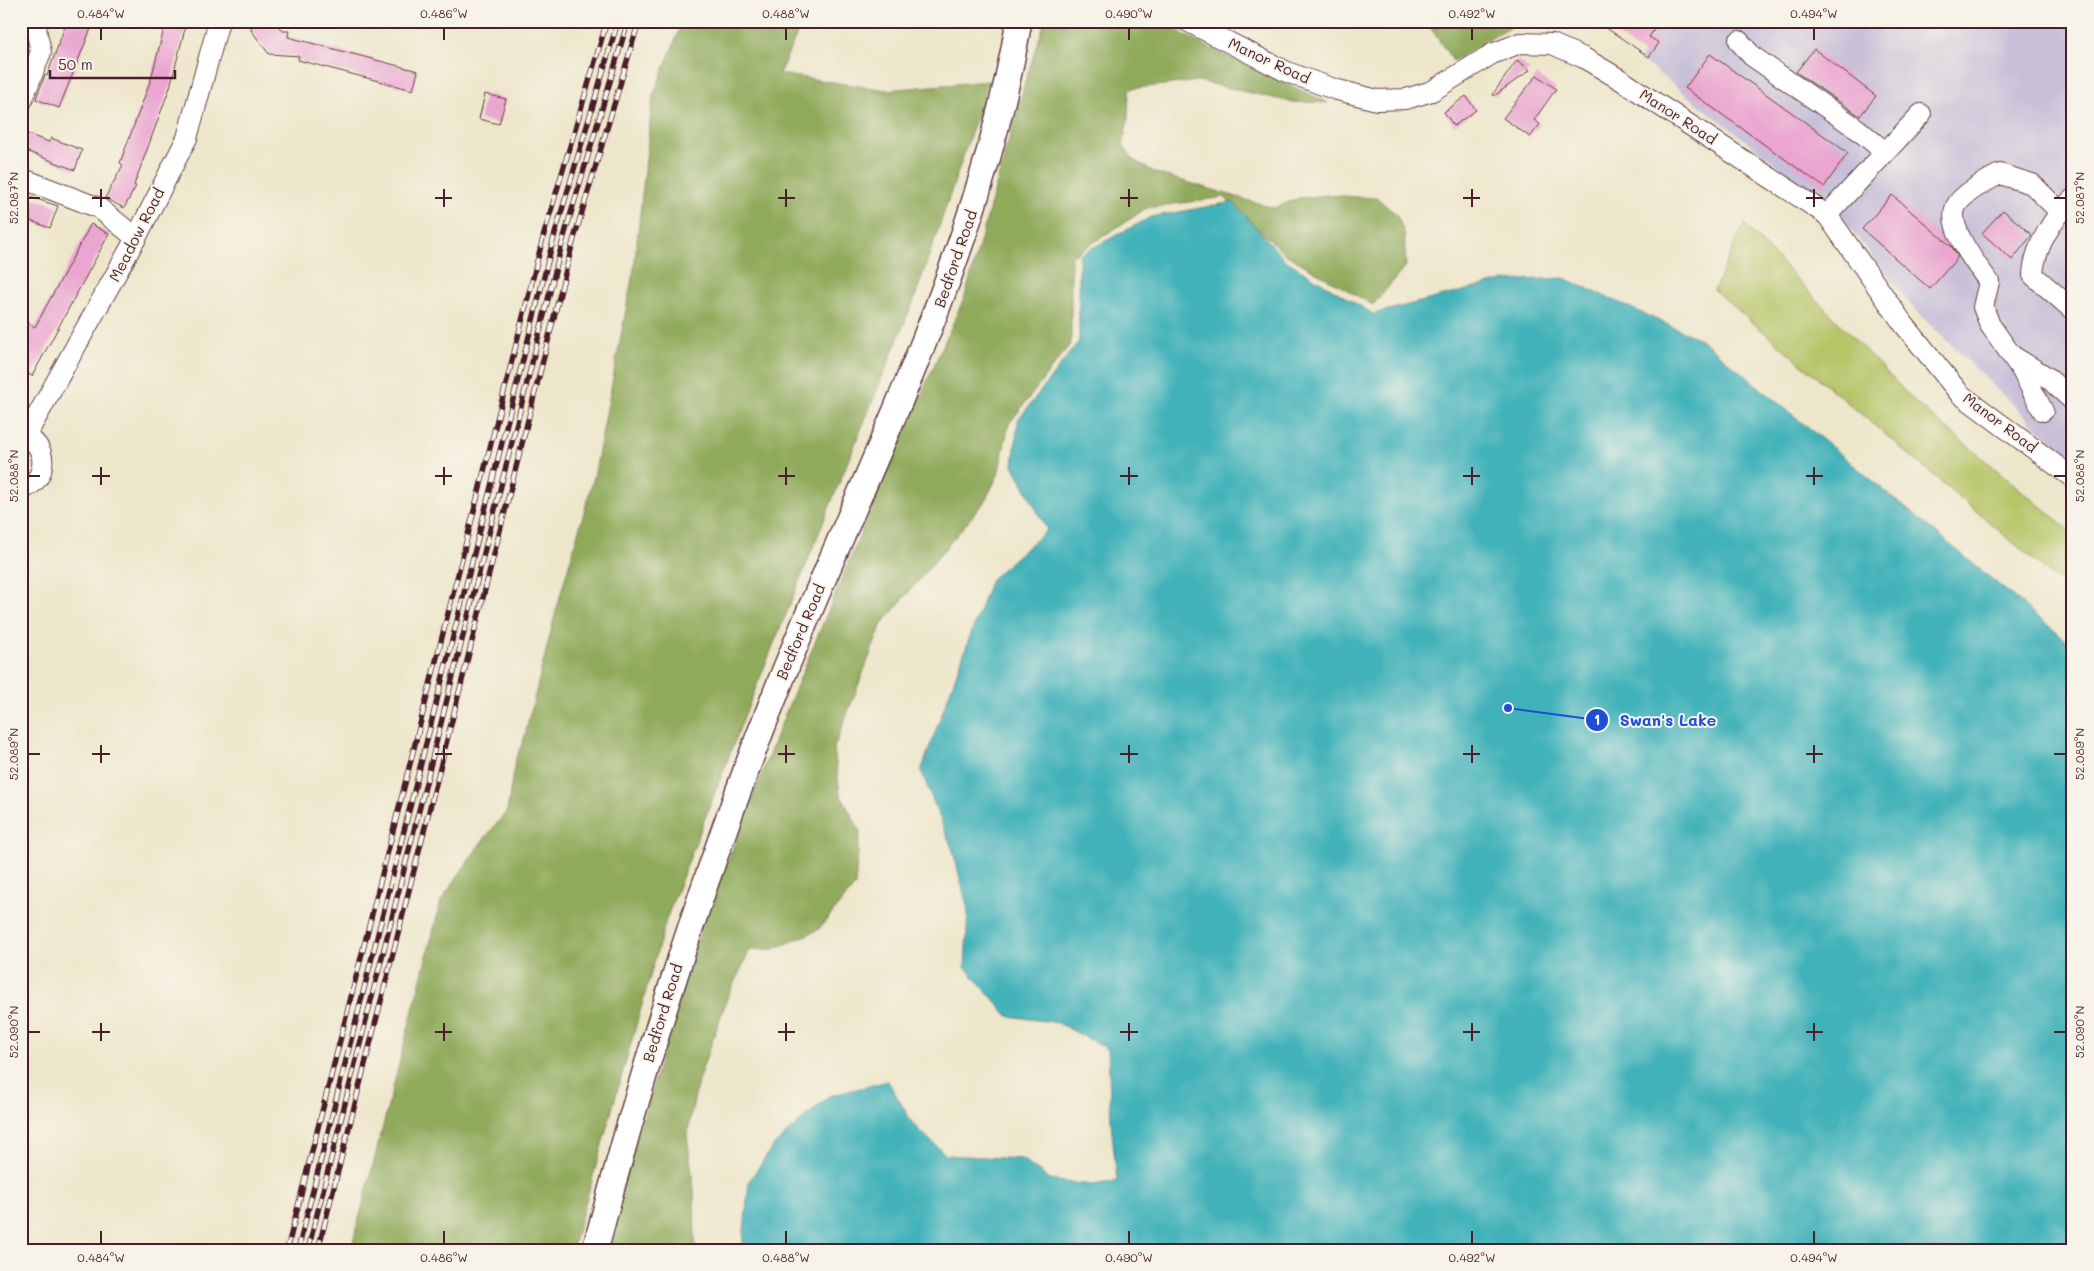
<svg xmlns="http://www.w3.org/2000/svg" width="2094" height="1271" font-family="Mali,sans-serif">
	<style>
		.industrial { fill: #c8bfd8 }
		.green { fill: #b6c568; stroke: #80724a }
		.forest { fill: #90aa5c; stroke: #6d6444 }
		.water { fill: #42b2ba; stroke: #466872 }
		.building { fill: #eaa6d0 }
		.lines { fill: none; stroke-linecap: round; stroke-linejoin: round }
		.minor-casing { stroke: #633d43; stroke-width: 22 }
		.major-casing { stroke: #633d43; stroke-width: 28 }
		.minor { stroke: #fff; stroke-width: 20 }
		.major { stroke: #fff; stroke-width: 25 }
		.rail-casing { stroke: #4a1f2b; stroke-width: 5.5 }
		.rail { stroke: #f7f3e8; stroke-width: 4; stroke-dasharray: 11; stroke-linecap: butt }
		.ticks { fill: none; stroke: #4a1f2b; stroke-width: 2 }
		.labels { text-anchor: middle; stroke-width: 4; stroke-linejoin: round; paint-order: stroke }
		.street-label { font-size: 15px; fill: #4a1f2b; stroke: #f7f3e8 }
		.leader { fill: none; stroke: #1d4ed8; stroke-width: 2 }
		.callout-dot { fill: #1d4ed8; stroke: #f7f3e8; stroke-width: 2 }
		.mark-label { font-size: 15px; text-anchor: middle; font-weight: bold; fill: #fff }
		.callout-label { font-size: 16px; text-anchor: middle; font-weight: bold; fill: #1d4ed8; stroke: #f7f3e8; stroke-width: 4; stroke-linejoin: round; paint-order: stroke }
		.neatline { fill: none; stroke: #4a1f2b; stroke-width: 2 }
		.ticks-label { font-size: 12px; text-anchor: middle; fill: #4a1f2b }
	</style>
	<rect width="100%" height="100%" fill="#f7f3e8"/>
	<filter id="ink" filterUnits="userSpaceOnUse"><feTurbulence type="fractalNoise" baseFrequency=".02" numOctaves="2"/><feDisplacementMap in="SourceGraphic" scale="10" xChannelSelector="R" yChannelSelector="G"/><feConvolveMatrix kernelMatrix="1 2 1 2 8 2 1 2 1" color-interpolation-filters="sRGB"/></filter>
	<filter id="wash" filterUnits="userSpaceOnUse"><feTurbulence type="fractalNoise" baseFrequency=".0096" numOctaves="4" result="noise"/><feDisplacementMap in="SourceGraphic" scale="20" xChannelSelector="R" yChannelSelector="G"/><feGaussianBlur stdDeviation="1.12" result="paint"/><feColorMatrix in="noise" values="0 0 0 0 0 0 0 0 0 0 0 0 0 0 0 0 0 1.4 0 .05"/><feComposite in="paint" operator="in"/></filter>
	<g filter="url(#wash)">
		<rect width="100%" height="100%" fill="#eee6cb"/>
		<polygon class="industrial" points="1659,21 2073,21 2073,458 2037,428 1915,310 1849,227 1806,187 1640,59"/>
		<polygon class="green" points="1744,224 1917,404 2073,533 2073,593 1714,290"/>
		<g class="forest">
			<polygon points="683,21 803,21 779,74 886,90 989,81 915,297 744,717 667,917 572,1250 351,1250 441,901 480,844 507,811 515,761 524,739 557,607 594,477 634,268 653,96"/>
			<polygon points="1045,21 1161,21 1199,43 1328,103 1291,102 1198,81 1129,89 1128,120 1123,145 1134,160 1156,173 1274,208 1299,198 1327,195 1377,198 1397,215 1404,232 1406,266 1373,305 1285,254 1224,197 1147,208 1071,257 1071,343 1009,424 998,475 985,501 882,624 834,748 840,794 860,831 855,886 818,930 774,949 750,950 728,996 698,1081 687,1135 694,1189 695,1250 607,1250 627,1169 700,932 785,714 881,485 965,296 1026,79"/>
			<polygon points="1426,21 1514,21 1514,25 1453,61"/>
		</g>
		<polygon class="water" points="1233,202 1285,260 1373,314 1502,281 1564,278 1702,340 2073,646 2073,1250 742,1250 749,1181 774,1145 829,1096 888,1081 913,1124 946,1155 1022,1159 1050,1180 1092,1185 1117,1181 1111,1123 1108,1049 1058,1023 1008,1016 965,967 968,910 953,851 921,771 991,579 1047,530 1013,465 1018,420 1079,341 1079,255 1151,217"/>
		<g id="blocks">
			<g class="building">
				<polygon points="67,21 94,21 59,108 36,99 45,75 47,76"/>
				<polygon points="166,21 187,21 170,87 134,185 136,186 124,208 105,198 123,165 120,163 151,79"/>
				<polygon points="252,21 276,21 283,31 289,31 288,37 418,71 413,90 298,60 299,56 269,54 251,30"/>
				<polygon points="1596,21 1647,21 1656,27 1649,37 1659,43 1649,57"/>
				<polygon points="1814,49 1876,96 1860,116 1796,72"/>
				<polygon points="1710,54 1848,153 1824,187 1685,88"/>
				<polygon points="1517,60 1530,70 1494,96 1493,94"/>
				<polygon points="1537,75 1556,89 1534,120 1540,124 1530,137 1503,118"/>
				<polygon points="485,94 506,99 499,124 479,119"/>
				<polygon points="1466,96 1476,110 1454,126 1444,112"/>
				<polygon points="24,133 49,142 51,138 82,150 75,170 21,149"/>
				<polygon points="21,194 58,206 50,228 28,220 31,213 21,210"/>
				<polygon points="1892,195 1952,247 1958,257 1930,289 1862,229"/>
				<polygon points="2003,210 2032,235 2012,260 1982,233"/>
				<polygon points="91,224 109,234 32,376 21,370 21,319 35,327"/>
			</g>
		</g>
	</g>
	<g filter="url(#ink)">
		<use href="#blocks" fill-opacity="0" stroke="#633d43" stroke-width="1"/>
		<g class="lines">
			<g class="minor-casing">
				<g id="minor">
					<polyline points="1187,21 1287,72 1334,89 1377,100 1406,99 1432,91 1492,54 1520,43 1552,44 1584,58 1621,80 1827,215 1902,322 1960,394 2073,478"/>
					<polyline points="1739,41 1752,56 1856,128 1885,152"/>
					<polyline points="21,103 41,52 36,29 38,21"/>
					<polyline points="21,178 99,208 136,238"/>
					<path d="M2073,199C2053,217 2034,249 2033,275L2073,310"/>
					<polyline points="1827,215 1921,114"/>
					<polyline points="2014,357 2047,377 2073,401"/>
					<path d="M2043,411L2021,369L1990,325L1983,307L1989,282C1977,265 1946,227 1956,206C1963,193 1988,180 2000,174L2032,184L2061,213"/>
					<path d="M21,435C49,442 50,482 21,489"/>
					<polyline points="26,436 136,238 187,138 219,21"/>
				</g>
			</g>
			<g class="major-casing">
				<path id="major" d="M595,1250C645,1060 704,873 777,690C866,466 978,261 1019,21"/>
			</g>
			<use href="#minor" class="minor"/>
			<use href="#major" class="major"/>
			<g class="rail-casing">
				<g id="rail">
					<polyline points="287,1250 544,234 607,21"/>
					<polyline points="298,1250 554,237 618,21"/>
					<polyline points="308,1250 563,240 628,21"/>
					<polyline points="318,1250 573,242 639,21"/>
				</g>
			</g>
			<use href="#rail" class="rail"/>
		</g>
	</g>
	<path class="ticks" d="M101,28V40M444,28V40M786,28V40M1129,28V40M1472,28V40M1814,28V40M101,189V207M444,189V207M786,189V207M1129,189V207M1472,189V207M1814,189V207M28,198H40M92,198H110M435,198H452M778,198H795M1120,198H1138M1463,198H1480M1806,198H1823M2054,198H2066M101,467V485M444,467V485M786,467V485M1129,467V485M1472,467V485M1814,467V485M28,476H40M92,476H110M435,476H452M778,476H795M1120,476H1138M1463,476H1480M1806,476H1823M2054,476H2066M101,745V763M444,745V763M786,745V763M1129,745V763M1472,745V763M1814,745V763M28,754H40M92,754H110M435,754H452M778,754H795M1120,754H1138M1463,754H1480M1806,754H1823M2054,754H2066M101,1023V1041M444,1023V1041M786,1023V1041M1129,1023V1041M1472,1023V1041M1814,1023V1041M28,1032H40M92,1032H110M435,1032H452M778,1032H795M1120,1032H1138M1463,1032H1480M1806,1032H1823M2054,1032H2066M101,1231V1244M444,1231V1244M786,1231V1244M1129,1231V1244M1472,1231V1244M1814,1231V1244"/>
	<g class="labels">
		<g class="street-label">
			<text transform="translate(1269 61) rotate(25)" y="5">Manor Road</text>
			<text transform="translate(1678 117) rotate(33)" y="5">Manor Road</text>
			<text transform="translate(137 235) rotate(-63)" y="5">Meadow Road</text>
			<text transform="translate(956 259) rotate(-71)" y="5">Bedford Road</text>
			<text transform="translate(2000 423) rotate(37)" y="5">Manor Road</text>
			<text transform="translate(801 632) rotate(-67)" y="5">Bedford Road</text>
			<text transform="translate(663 1013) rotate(-73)" y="5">Bedford Road</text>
		</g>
	</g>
	<path class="leader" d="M1508 708L1597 720"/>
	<g class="callout-dot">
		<circle cx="1508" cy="708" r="5"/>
		<circle cx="1597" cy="720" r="12"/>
	</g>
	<g class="mark-label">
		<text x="1597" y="725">1</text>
	</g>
	<g class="callout-label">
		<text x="1668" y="726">Swan's Lake</text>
	</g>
	<rect width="2094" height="1271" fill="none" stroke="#f7f3e8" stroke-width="55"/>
	<path d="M50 70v8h125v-8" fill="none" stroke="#4a1f2b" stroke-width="2.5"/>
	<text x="58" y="70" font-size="15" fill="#4a1f2b" stroke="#f7f3e8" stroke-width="4" paint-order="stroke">50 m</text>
	<rect x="28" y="28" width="2038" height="1216" class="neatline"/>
	<g class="ticks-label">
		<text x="101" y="18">0.484°W</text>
		<text x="444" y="18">0.486°W</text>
		<text x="786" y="18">0.488°W</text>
		<text x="1129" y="18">0.490°W</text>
		<text x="1472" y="18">0.492°W</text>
		<text x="1814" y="18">0.494°W</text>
		<text transform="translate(2080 198) rotate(-90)" y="4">52.087°N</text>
		<text transform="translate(14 198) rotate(-90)" y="4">52.087°N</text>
		<text transform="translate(2080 476) rotate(-90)" y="4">52.088°N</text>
		<text transform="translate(14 476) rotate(-90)" y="4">52.088°N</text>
		<text transform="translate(2080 754) rotate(-90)" y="4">52.089°N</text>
		<text transform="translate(14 754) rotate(-90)" y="4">52.089°N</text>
		<text transform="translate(2080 1032) rotate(-90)" y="4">52.090°N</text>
		<text transform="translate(14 1032) rotate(-90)" y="4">52.090°N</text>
		<text x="101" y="1262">0.484°W</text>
		<text x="444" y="1262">0.486°W</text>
		<text x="786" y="1262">0.488°W</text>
		<text x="1129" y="1262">0.490°W</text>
		<text x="1472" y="1262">0.492°W</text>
		<text x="1814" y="1262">0.494°W</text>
	</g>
</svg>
